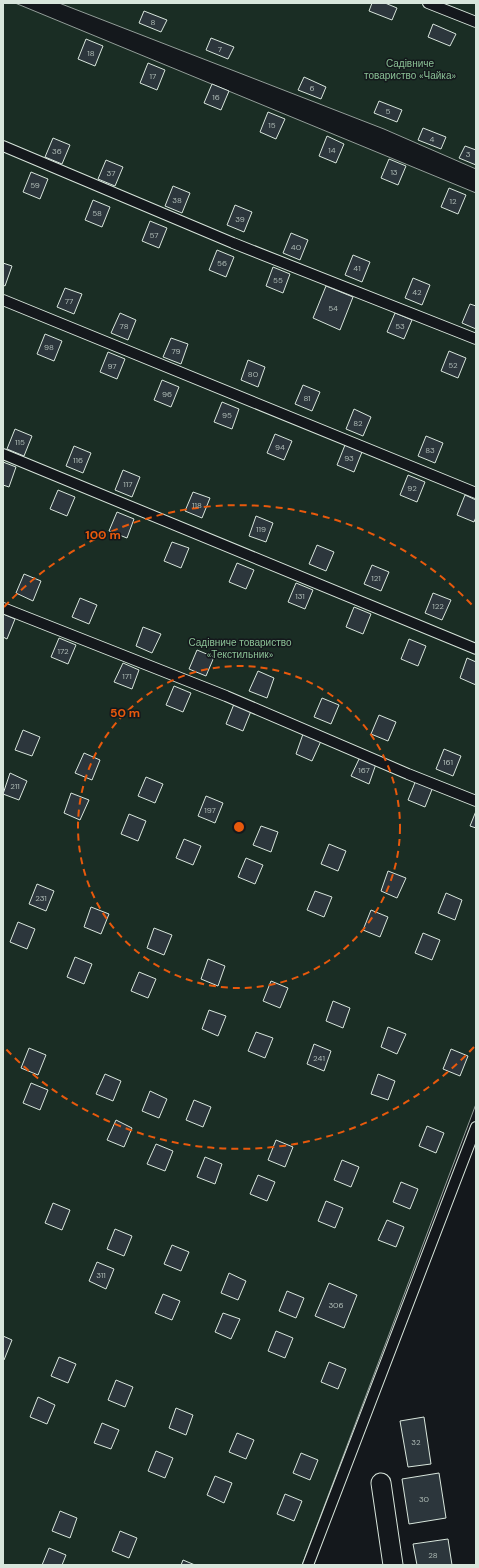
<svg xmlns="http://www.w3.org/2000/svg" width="479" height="1568" font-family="'DM Sans',sans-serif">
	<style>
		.green { fill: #1a2d24; stroke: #939e99 }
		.building { fill: #2c363c; stroke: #d8e6dc }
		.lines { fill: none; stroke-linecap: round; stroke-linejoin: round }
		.service-casing { stroke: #d8e6dc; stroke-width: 12 }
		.minor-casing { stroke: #d8e6dc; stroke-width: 21 }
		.service { stroke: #14181c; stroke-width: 10 }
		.minor { stroke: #14181c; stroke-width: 19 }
		.ring { fill: none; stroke: #e8590c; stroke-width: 2; stroke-dasharray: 7 5 }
		.labels { text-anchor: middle; stroke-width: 3; stroke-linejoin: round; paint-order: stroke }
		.number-label { font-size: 8px; fill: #adbab4 }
		.park-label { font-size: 10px; fill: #8ac095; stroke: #14181c }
		.centre { fill: #e8590c; stroke: #14181c; stroke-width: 2 }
		.ring-label { font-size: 12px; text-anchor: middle; font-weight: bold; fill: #e8590c; stroke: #14181c; stroke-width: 3; stroke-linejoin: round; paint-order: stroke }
	</style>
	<rect width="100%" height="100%" fill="#14181c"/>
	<g class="green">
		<polygon points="3,3 15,3 476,193 476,1104 302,1565 3,1565"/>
		<polygon points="59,3 476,3 476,169 384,129"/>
	</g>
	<g class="building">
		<polygon points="372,3 385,3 397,8 392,20 369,11"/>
		<polygon points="144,11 167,20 161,32 139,23"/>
		<polygon points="433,24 456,34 450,46 428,37"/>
		<polygon points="211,38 234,47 228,59 206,50"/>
		<polygon points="86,39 103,46 95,66 78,59"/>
		<polygon points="148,63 165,70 157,90 140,83"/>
		<polygon points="304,77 326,87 321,99 298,90"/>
		<polygon points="212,84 229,91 221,110 204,103"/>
		<polygon points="379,101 402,110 397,122 374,113"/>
		<polygon points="268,112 285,119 276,139 260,132"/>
		<polygon points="423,128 446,137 441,149 418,140"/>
		<polygon points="327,136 344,144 336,163 319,156"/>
		<polygon points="53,138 70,145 62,164 45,157"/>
		<polygon points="465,146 476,150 476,165 459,158"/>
		<polygon points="389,159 406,166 398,185 381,178"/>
		<polygon points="106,160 123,167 115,186 98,179"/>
		<polygon points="31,172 48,179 40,199 23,192"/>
		<polygon points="173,186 190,193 182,213 165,206"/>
		<polygon points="449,188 466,195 458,214 441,207"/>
		<polygon points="93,200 110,207 102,227 85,220"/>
		<polygon points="235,205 252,212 244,232 227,225"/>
		<polygon points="150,221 167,228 159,248 142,241"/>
		<polygon points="291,233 308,240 300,260 283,253"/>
		<polygon points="217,250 234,257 226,277 209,270"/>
		<polygon points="353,255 370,262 362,282 345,275"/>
		<polygon points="3,263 12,266 5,286 3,285"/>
		<polygon points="273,267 290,274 283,293 266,286"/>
		<polygon points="413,278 430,285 422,305 405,298"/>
		<polygon points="326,286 353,297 340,330 313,318"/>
		<polygon points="65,288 82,294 74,314 57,307"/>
		<polygon points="470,304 476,306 476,329 462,323"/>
		<polygon points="120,313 136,320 128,340 111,333"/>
		<polygon points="395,313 412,320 404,339 387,332"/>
		<polygon points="45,334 62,341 54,361 37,354"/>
		<polygon points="171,338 188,344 181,364 163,357"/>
		<polygon points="449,351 466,358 458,378 441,371"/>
		<polygon points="108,352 125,359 117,379 100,372"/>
		<polygon points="248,360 265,367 258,387 241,380"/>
		<polygon points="162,380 179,387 171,407 154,400"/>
		<polygon points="303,385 320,392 312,411 295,404"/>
		<polygon points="222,402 239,409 232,429 214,422"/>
		<polygon points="354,409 371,417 363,436 346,429"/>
		<polygon points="15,429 32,436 24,456 7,449"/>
		<polygon points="275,434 292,441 284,460 267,453"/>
		<polygon points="426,436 443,443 435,463 418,456"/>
		<polygon points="345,445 362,452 354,472 337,465"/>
		<polygon points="74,446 91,453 83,473 66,466"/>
		<polygon points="3,462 16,467 9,487 3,485"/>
		<polygon points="123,470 140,477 132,497 115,490"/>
		<polygon points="408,475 425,482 417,502 400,495"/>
		<polygon points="58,490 75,497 67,516 50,509"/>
		<polygon points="193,492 210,498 202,518 185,511"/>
		<polygon points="465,495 476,500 476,517 474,522 457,515"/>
		<polygon points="117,512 134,519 127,538 109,531"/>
		<polygon points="256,516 273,523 266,542 249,536"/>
		<polygon points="172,542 189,548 181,568 164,561"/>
		<polygon points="317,545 334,552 326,571 309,564"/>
		<polygon points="237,563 254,570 246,589 229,582"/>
		<polygon points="372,565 389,572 381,591 364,584"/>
		<polygon points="24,574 41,581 33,601 16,593"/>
		<polygon points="296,583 313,590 305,609 288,602"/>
		<polygon points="433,593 451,600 442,620 425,613"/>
		<polygon points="80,598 97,605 89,624 72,617"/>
		<polygon points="354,607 371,614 363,634 346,627"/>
		<polygon points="3,614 15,619 7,639 3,637"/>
		<polygon points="143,627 161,634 152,653 136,646"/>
		<polygon points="59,638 76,645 68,664 51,657"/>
		<polygon points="409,639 426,646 418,666 401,659"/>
		<polygon points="197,650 214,657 206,676 189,669"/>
		<polygon points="467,658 476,662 476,685 460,678"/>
		<polygon points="123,663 139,670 132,689 114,682"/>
		<polygon points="258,671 274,678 267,698 249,691"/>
		<polygon points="174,686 191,693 183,712 166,705"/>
		<polygon points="322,698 339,705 331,724 314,717"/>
		<polygon points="234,704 251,711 243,731 226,724"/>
		<polygon points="379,715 396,722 388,741 371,734"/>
		<polygon points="23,730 40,737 32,756 15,750"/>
		<polygon points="303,734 321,741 312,761 296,754"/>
		<polygon points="444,749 461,756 453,776 436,769"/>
		<polygon points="84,753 100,760 92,780 75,773"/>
		<polygon points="360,757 376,764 369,784 351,776"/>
		<polygon points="10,773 27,781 19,800 3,794"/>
		<polygon points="146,777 163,784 155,803 138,796"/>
		<polygon points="416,780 433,787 425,807 408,800"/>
		<polygon points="71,793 89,800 80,820 64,813"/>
		<polygon points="206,796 223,803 215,823 198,816"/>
		<polygon points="476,811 476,828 470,826"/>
		<polygon points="129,814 146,821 138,841 121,834"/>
		<polygon points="261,826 278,832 271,852 253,845"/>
		<polygon points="184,839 201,846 193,865 176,858"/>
		<polygon points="329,844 346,851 338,871 321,864"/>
		<polygon points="246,858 263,865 255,884 238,877"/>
		<polygon points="388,871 406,878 397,898 381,891"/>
		<polygon points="37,884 54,891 46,911 29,904"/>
		<polygon points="315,891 332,897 324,917 307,910"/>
		<polygon points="446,893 462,900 455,920 438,913"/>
		<polygon points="91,907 109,914 101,934 84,927"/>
		<polygon points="371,910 388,917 380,937 363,930"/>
		<polygon points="18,922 35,929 27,949 10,942"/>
		<polygon points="154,928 172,935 164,955 147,948"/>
		<polygon points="423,933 440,940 432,960 415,953"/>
		<polygon points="75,957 92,964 84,984 67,977"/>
		<polygon points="208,959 225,966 218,986 201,979"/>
		<polygon points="139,972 156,979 148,998 131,991"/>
		<polygon points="271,981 288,988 280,1008 263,1001"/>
		<polygon points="333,1001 350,1008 343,1028 326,1021"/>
		<polygon points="209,1010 226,1016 218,1036 202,1029"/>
		<polygon points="388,1027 406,1034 397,1054 381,1047"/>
		<polygon points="256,1032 273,1038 265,1058 248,1051"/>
		<polygon points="314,1044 331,1051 324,1071 307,1064"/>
		<polygon points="29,1048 46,1055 38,1075 21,1068"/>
		<polygon points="451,1049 468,1056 460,1076 443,1069"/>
		<polygon points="105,1074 121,1081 113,1101 96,1094"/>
		<polygon points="378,1074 395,1081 388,1100 371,1094"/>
		<polygon points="31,1083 48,1090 40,1110 23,1103"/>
		<polygon points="150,1091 167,1099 159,1118 142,1111"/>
		<polygon points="194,1100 211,1107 203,1127 186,1120"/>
		<polygon points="116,1120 132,1128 124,1147 107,1140"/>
		<polygon points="427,1126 444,1133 436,1153 419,1146"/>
		<polygon points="276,1140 293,1147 285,1167 268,1160"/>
		<polygon points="156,1144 173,1151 165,1171 147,1164"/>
		<polygon points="205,1157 222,1164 215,1184 197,1177"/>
		<polygon points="342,1160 359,1167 351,1187 334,1180"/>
		<polygon points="258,1175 275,1182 267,1201 250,1194"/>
		<polygon points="401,1182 418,1189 410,1209 393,1202"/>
		<polygon points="326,1201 343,1208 335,1228 318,1221"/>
		<polygon points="53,1203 70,1210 62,1230 45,1223"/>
		<polygon points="387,1220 404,1227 396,1247 378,1240"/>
		<polygon points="115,1229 132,1236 124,1256 107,1249"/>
		<polygon points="172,1245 189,1252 181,1271 164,1264"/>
		<polygon points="97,1262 114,1269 106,1289 89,1281"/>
		<polygon points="229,1273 246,1281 238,1300 221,1293"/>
		<polygon points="329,1283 357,1295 344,1328 315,1316"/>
		<polygon points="287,1291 304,1298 296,1318 279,1311"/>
		<polygon points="163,1294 180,1301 172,1320 155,1313"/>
		<polygon points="223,1313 240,1319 231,1339 215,1332"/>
		<polygon points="276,1331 293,1338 285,1358 268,1351"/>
		<polygon points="3,1336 12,1340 4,1360 3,1359"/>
		<polygon points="59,1357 76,1364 68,1383 51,1376"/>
		<polygon points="329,1362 346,1369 338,1389 321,1382"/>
		<polygon points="116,1380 133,1387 125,1407 108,1400"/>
		<polygon points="38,1397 55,1405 47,1424 30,1417"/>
		<polygon points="176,1408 193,1415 186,1435 169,1428"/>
		<polygon points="424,1417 431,1464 408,1467 400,1421"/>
		<polygon points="102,1423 119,1430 111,1449 94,1443"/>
		<polygon points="237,1433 254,1440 246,1459 229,1452"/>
		<polygon points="156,1451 173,1458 165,1478 148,1471"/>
		<polygon points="301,1453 318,1460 310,1480 293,1473"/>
		<polygon points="439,1473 446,1518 409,1524 402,1479"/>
		<polygon points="215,1476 232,1483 224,1503 207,1495"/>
		<polygon points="285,1494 302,1501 294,1521 277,1514"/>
		<polygon points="60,1511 77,1518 70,1538 52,1531"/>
		<polygon points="120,1531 137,1538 129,1558 112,1551"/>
		<polygon points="448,1539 452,1565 417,1565 413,1544"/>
		<polygon points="49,1548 66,1555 62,1565 42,1565"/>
		<polygon points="183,1560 195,1565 181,1565"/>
	</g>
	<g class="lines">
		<g class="service-casing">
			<g id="service">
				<polyline points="428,3 476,22"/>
				<polyline points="3,146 233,243 476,339"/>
				<polyline points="3,300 476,493"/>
				<polyline points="3,454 476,649"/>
				<polyline points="3,608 226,696 408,774 476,801"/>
				<polyline points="308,1565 476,1127"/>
			</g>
		</g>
		<g class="minor-casing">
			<polyline id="minor" points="381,1483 393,1565"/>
		</g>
		<use href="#service" class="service"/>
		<use href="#minor" class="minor"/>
	</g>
	<g class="ring">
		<circle cx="239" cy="827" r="161"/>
		<path d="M474 1047A322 322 0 0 1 4 1047M4 607A322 322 0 0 1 474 607"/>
	</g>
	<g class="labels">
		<g class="number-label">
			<text x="153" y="25">8</text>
			<text x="220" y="52">7</text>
			<text x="91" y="56">18</text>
			<text x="153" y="79">17</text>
			<text x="312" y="91">6</text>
			<text x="216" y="100">16</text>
			<text x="388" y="114">5</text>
			<text x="272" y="128">15</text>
			<text x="432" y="142">4</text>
			<text x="332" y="153">14</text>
			<text x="57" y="154">36</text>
			<text x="468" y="157">3</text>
			<text x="394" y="175">13</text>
			<text x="111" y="176">37</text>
			<text x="35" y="188">59</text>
			<text x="177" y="203">38</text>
			<text x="453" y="204">12</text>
			<text x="97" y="216">58</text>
			<text x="240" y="222">39</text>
			<text x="154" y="238">57</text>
			<text x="296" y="250">40</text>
			<text x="222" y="266">56</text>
			<text x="357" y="271">41</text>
			<text x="278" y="283">55</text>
			<text x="417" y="295">42</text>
			<text x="69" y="304">77</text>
			<text x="333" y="311">54</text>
			<text x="124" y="329">78</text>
			<text x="400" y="329">53</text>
			<text x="49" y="350">98</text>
			<text x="176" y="354">79</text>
			<text x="453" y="368">52</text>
			<text x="112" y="369">97</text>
			<text x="253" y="377">80</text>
			<text x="167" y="397">96</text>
			<text x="307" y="401">81</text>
			<text x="227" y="418">95</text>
			<text x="358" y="426">82</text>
			<text x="20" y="445">115</text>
			<text x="280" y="450">94</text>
			<text x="430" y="453">83</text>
			<text x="349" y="461">93</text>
			<text x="78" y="463">116</text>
			<text x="128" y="487">117</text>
			<text x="412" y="491">92</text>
			<text x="197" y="508">118</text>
			<text x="261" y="532">119</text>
			<text x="376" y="581">121</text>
			<text x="300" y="599">131</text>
			<text x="438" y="609">122</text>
			<text x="63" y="654">172</text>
			<text x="127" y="679">171</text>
			<text x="448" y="765">161</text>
			<text x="364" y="773">167</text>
			<text x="15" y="789">211</text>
			<text x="210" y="813">197</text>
			<text x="41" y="901">231</text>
			<text x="319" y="1061">241</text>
			<text x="101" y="1278">311</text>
			<text x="336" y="1308">306</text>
			<text x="416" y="1445">32</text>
			<text x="424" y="1502">30</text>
			<text x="433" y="1558">28</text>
		</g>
		<g class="park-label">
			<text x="410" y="67">Садівниче<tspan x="410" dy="12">товариство «Чайка»</tspan></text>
			<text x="240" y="646">Садівниче товариство<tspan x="240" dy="12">«Текстильник»</tspan></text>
		</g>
	</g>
	<circle cx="239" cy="827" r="6" class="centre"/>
	<g class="ring-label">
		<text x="103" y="539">100 m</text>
		<text x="125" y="717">50 m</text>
	</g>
	<rect width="479" height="1568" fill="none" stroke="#d8e6dc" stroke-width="8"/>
</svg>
